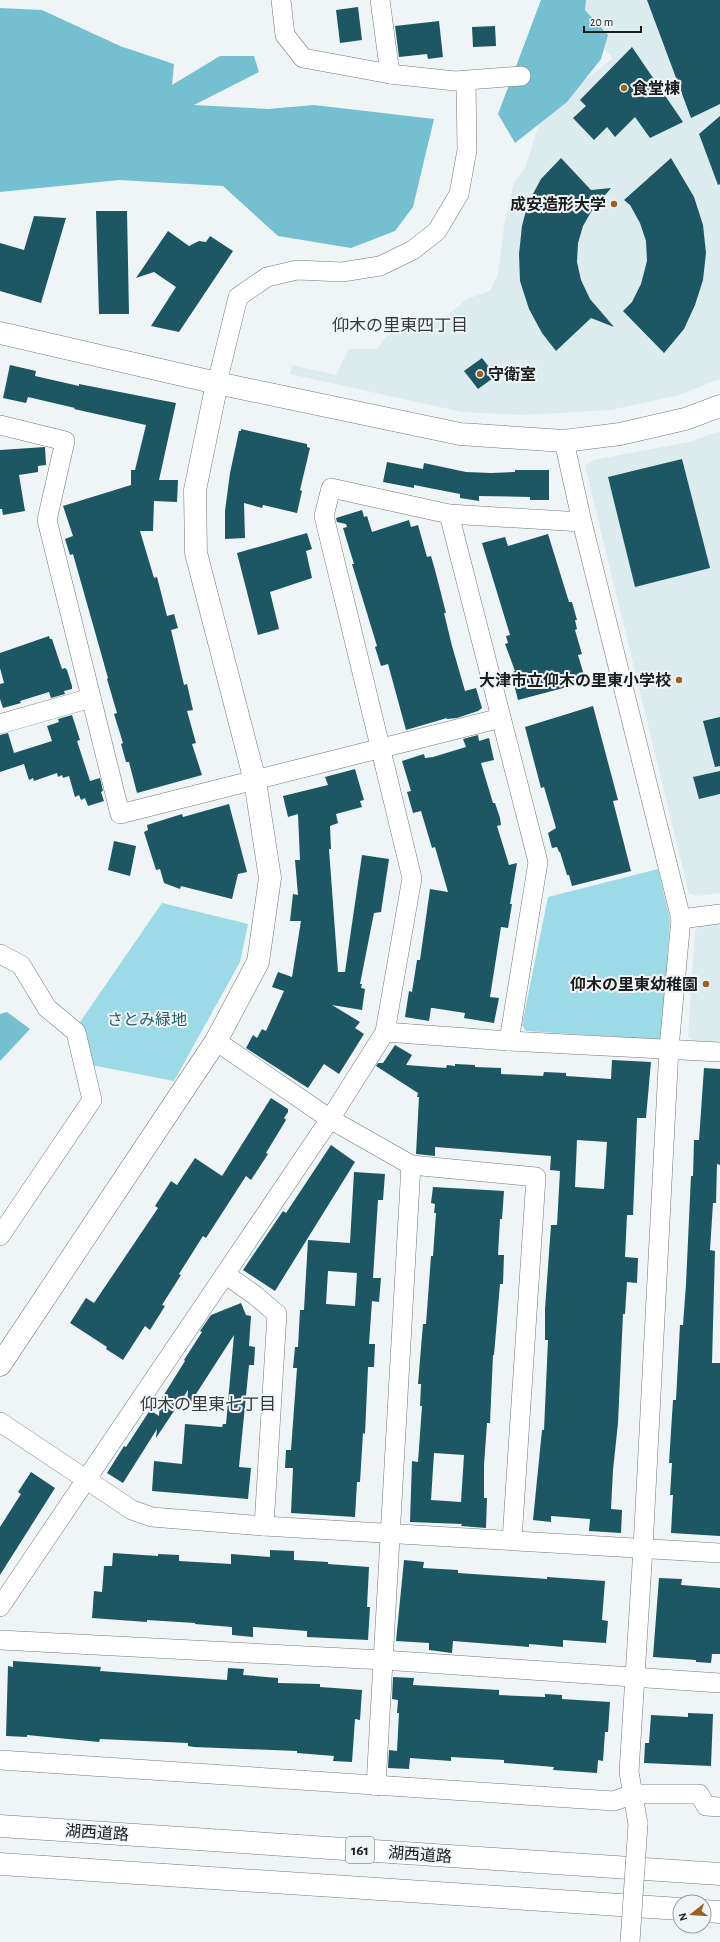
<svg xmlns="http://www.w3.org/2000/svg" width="720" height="1942" font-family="'Alegreya Sans','Noto Sans JP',sans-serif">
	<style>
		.built { fill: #dcebee }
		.green { fill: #9cdae7 }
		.forest { fill: #75c0d0 }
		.building { fill: #1c5763; fill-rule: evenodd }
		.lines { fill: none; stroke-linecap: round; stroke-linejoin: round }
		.minor-casing { stroke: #747879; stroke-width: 20 }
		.tertiary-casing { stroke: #747879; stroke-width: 23 }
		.motorway-casing { stroke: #747879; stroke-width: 23 }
		.minor { stroke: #fff; stroke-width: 19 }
		.tertiary { stroke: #fff; stroke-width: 22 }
		.motorway { stroke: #fff; stroke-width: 22 }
		.minor-bridge-casing { stroke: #747879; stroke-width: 20; stroke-linecap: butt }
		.minor-bridge { stroke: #fff; stroke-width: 19 }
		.poi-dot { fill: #9c6022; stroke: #eff4f6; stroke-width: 1.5 }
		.labels { text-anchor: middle; stroke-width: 4; stroke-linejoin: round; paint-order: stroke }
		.shield { fill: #eff4f6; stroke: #5b5e5e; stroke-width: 1 }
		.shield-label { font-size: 15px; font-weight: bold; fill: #1b1d1d }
		.poi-label { font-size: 16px; font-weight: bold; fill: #1b1d1d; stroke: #eff4f6; text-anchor: end }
		.park-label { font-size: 16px; fill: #215f6b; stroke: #eff4f6 }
		.street-label { font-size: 16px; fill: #1b1d1d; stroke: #eff4f6 }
		.neighbourhood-label { font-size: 17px; fill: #363a3b; stroke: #eff4f6 }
	</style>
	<rect width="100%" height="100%" fill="#eff4f6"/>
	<g class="built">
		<polygon points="573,0 720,0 720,379 679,395 611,410 524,415 462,412 290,374 292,365 336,375 349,349 377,349 386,336 424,322 441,321 467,299 490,291 498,275 504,226 514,183 526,166 539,123 560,100 613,58 576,21"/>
		<polygon points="720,431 720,893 698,896 689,893 585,466 593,460 689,442"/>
		<polygon points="720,923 720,1044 695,1043 688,1036 695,931 700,925"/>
	</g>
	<g class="green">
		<polygon points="658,869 670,920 662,1040 526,1031 522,1025 548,897"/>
		<polygon points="162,903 248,924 240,962 174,1081 91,1065 78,1025"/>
	</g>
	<g class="forest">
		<polygon points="541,0 586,0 585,10 608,35 601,59 567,102 515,143 498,114"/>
		<polygon points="0,8 42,10 120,46 174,64 172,85 220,56 254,56 259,72 194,105 268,109 314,105 434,119 413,207 395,231 351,248 278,236 223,186 119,180 0,192"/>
		<polygon points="7,1012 30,1029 0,1061 0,1014"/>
	</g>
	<g class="building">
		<polygon points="647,0 720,0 720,104 691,118"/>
		<polygon points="358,7 362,40 340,43 336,10"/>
		<polygon points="439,21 443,57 428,59 427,54 399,57 395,26"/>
		<polygon points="495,26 496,46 473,47 472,27"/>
		<polygon points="632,47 683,122 650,138 635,117 615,137 607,127 594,140 573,118 586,106 580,100"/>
		<polygon points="720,116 720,184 718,185 699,134"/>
		<polygon points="561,158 591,190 611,188 591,212 583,226 578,243 577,262 581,280 590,299 614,327 591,318 556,351 542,333 529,309 520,281 519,254 522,226 528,203 541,179"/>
		<polygon points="671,158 694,197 703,225 706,253 703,280 695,305 684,329 664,353 623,311 632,302 641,284 647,261 646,241 640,223 630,205 624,200"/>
		<polygon points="96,211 127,211 129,314 99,314"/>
		<polygon points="34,216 66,218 41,303 0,291 0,243 24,250"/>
		<polygon points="168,231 189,246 199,241 206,242 210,236 233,251 179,332 151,326 176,287 154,272 136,278"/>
		<polygon points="482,358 496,376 478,389 464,371"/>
		<polygon points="10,365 36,371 35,376 79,386 79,384 176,403 159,480 178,480 177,502 154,501 153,531 140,531 154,578 157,577 167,616 174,614 178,628 171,630 184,685 187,684 193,710 187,711 196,743 192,744 202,775 137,793 129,762 126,762 121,744 123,743 114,714 117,713 107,679 108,678 73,554 70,555 65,539 73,536 63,506 131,485 131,470 135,470 146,425 74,409 75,408 28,397 26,403 3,398"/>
		<polygon points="241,429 307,444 307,447 310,448 300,490 302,491 297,513 263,505 262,508 244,503 245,538 225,539 225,511 230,473 239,431 241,431"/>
		<polygon points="45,447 46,465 38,466 38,472 19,475 25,511 3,515 2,509 0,509 0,450"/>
		<polygon points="682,459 710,568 635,587 608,477"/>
		<polygon points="387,462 423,469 424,463 466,472 491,473 515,472 515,470 549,470 549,500 530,500 530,497 479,496 479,501 460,498 460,494 414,485 414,488 383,482"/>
		<polygon points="362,510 364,517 367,516 372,532 409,520 411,527 418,525 427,557 431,556 435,570 446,613 444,613 452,646 465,691 476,688 482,708 478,711 457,718 447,719 447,718 406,730 388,664 381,666 375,647 377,646 352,564 354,564 343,528 347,527 346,524 337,522 336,518"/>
		<polygon points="307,533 312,549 306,551 312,578 270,592 279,629 258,635 237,553"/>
		<polygon points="548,534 569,602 572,602 577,620 575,620 577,629 575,630 582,654 578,655 586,682 518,700 513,680 515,679 513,672 515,671 505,644 508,643 506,636 510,635 482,543 505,537 508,546"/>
		<polygon points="49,636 50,639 52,639 62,669 65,668 67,670 72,686 72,689 64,691 65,694 51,698 49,692 20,701 21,703 3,708 0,699 0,684 4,683 0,668 0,653"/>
		<polygon points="593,706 618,800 613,801 631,871 572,886 569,875 567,875 560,852 559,852 557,847 552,848 548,833 556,828 544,787 541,788 525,727"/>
		<polygon points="72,715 80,740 77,741 90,781 100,778 103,791 101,792 104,801 88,806 85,798 81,800 79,795 75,797 69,776 63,778 62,775 58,777 57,773 34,781 33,778 29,780 24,764 0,772 0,735 8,733 14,753 52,741 47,726 59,722 58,719"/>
		<polygon points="720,717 720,766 715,767 703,721"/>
		<polygon points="478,735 479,741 489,738 494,760 481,763 493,803 495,803 500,818 501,825 497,826 509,865 517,863 510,904 512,904 508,928 501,927 490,997 499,998 494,1023 464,1018 465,1013 433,1008 431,1008 429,1021 405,1017 409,991 412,992 417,960 420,960 430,889 448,892 435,847 432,848 421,811 413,813 407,792 411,791 402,761 424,754 425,758 433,757 466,747 463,739"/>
		<polygon points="355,769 364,800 360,801 362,807 336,814 338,823 330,826 331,849 329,849 338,972 345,972 362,855 389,859 381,912 374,913 360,984 362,984 361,988 365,989 362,1010 332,1005 360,1022 355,1028 364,1034 339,1074 324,1064 308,1088 246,1048 253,1035 257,1038 262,1029 266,1031 284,991 272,987 278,972 292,977 301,921 290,921 293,894 298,895 295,860 300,860 298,814 288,817 283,796 328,785 325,777"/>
		<polygon points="720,771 720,794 699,799 693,777"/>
		<polygon points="229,804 247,872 238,874 232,899 181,886 180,889 164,883 160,869 156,870 144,832 148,830 147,825 182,814 183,817"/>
		<polygon points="114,841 136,846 130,876 108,870"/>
		<path d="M395,1045L412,1055L406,1065L446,1068L447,1065L455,1066V1064L475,1065V1067L501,1068V1074L543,1076L544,1072L566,1073V1076L611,1079L612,1060L651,1062L646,1118H637L633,1215H627L625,1257L638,1258L637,1283L627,1282L625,1314H623L618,1423L613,1470L611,1509L622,1510L621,1533L589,1531L590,1519L551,1516V1522L533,1520L542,1430H544L548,1340H545V1309L551,1225H557L560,1171L550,1170L551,1156L435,1147V1156L416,1154L419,1097H417L418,1093L376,1066L378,1063H383ZM577,1140L607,1142L604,1189L575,1187Z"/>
		<polygon points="704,1068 720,1069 720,1165 717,1164 716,1203 713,1203 710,1250 715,1251 712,1363 720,1363 720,1536 671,1533 673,1495 670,1495 672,1463 669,1463 673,1400 676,1400 680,1325 683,1325 686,1284 691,1176 693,1176 694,1140 699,1140"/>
		<polygon points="271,1098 288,1109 288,1112 284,1118 286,1120 266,1153 268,1154 251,1180 246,1176 206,1238 203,1236 179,1274 181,1275 162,1305 165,1306 150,1330 145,1326 123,1360 106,1349 107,1347 70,1323 86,1298 94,1303 158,1208 155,1206 171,1181 177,1185 195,1158 222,1176"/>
		<polygon points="331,1145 355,1162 275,1291 243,1270 283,1211 286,1213"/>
		<path d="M354,1172L385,1174L383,1200H378L373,1278H381L379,1302L372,1301L369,1344H375L374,1367H368L365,1434L363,1433L360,1482H357L355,1517L291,1513L293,1468H285L286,1450H291L297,1368H293L295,1347H298L300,1310H304L308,1240L350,1243ZM328,1271L357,1273L355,1306L326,1304Z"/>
		<path d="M433,1187L504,1191L502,1219H500L498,1255H504L503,1284H500L494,1355H493L490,1423H487L484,1465V1498H487L486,1528L461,1526L462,1524L410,1522L412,1461L418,1462L422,1406H420L421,1384H418L423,1324H426L431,1256H433L436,1213H434L435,1204L431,1203ZM434,1453L464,1455L461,1502L431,1500Z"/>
		<polygon points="241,1303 246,1315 251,1316 249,1346 255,1347 254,1365 249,1365 239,1467 251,1468 248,1499 152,1491 154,1461 182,1464 185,1424 222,1427 223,1424 226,1424 234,1335 187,1408 188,1390 156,1438 157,1429 123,1483 107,1473 124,1446 126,1447 150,1410 159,1416 160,1401 185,1361 184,1360 202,1332 200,1331 211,1315"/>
		<polygon points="31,1472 55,1488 0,1575 0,1527 21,1494 18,1492"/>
		<polygon points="270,1550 294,1551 294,1560 328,1562 328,1564 369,1567 367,1607 370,1607 368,1640 307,1637 307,1631 253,1627 253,1637 232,1635 232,1627 195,1624 195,1623 147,1620 147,1622 92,1618 94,1591 102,1592 104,1566 112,1566 113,1553 158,1556 158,1554 179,1555 179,1561 231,1564 231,1554 270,1557"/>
		<polygon points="404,1560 424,1562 423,1568 458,1570 458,1573 547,1579 547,1577 605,1581 602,1620 608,1621 606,1643 563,1640 563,1647 529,1644 529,1647 453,1641 452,1653 429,1650 429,1643 396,1641"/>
		<polygon points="659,1578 682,1579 681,1585 720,1588 720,1654 712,1654 711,1663 696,1662 696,1660 653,1657"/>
		<polygon points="13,1661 101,1667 100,1671 227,1680 228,1668 244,1669 243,1675 278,1678 278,1683 320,1684 320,1687 362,1690 360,1720 355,1719 352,1762 333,1761 334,1756 297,1753 297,1751 194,1747 188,1746 188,1743 100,1739 99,1742 27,1735 27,1737 6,1736 8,1666 13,1667"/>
		<polygon points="393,1677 414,1678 413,1685 499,1690 499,1695 545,1697 545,1694 562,1695 562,1699 610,1702 608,1732 605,1732 603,1761 598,1760 597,1773 553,1770 554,1767 504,1763 504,1760 451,1757 451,1761 410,1758 409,1769 388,1768 389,1750 397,1751 399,1713 397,1713 398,1700 392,1699"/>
		<polygon points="688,1713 713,1714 711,1766 644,1763 645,1743 649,1743 651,1715 688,1717"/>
	</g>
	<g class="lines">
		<g class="minor-casing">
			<g id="minor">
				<polyline points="281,0 285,35 303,58 390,74 455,81 521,76"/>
				<polyline points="380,0 390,74"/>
				<polyline points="217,383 238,297 267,277 297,270 342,272 380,266 413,250 437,231 459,194 467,150 466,81"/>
				<polyline points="0,425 65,441 47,520 120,814 501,718"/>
				<polyline points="564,441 582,522 681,919 669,1048 643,1548 629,1772 638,1824"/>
				<polyline points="449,514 538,862 509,1041"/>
				<polyline points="0,724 91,698"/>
				<polyline points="681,919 720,914"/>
				<polyline points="0,954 21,965 47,1008 76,1032 92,1100 0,1236"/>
				<polyline points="385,1032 509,1041 720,1052"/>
				<polyline points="216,1041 330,1119 411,1165 536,1177 512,1540"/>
				<polyline points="225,1274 256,1296 277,1314 264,1526"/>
				<polyline points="0,1422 132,1510 152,1517 264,1526 720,1553"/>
				<polyline points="0,1607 330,1119 385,1032 412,878 324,516 331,488 449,514 582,522"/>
				<polyline points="0,1640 383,1660 720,1683"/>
				<polyline points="0,1760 614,1801 633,1794 699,1794 706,1806 720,1807"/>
				<polyline points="376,1786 411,1165"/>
			</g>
		</g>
		<g class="tertiary-casing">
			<g id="tertiary">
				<polyline points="0,333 217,383 460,434 564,441 620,434 685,419 720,406"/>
				<polyline points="0,1365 216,1041 258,962 270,878 255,781 196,553 195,490 217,383"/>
			</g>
		</g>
		<g class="motorway-casing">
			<g id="motorway">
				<polyline points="0,1826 720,1874"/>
				<polyline points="0,1864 680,1909"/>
				<polyline points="704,1911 720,1912"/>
			</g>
		</g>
		<use href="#minor" class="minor"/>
		<use href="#tertiary" class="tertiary"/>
		<use href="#motorway" class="motorway"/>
		<g class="minor-bridge-casing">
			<polyline id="minor-bridge" points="630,1942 638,1824"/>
		</g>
		<use href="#minor-bridge" class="minor-bridge"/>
	</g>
	<g class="poi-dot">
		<circle cx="624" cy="88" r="4"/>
		<circle cx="614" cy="204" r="4"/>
		<circle cx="480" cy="374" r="4"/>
		<circle cx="679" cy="680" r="4"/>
		<circle cx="706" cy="984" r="4"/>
	</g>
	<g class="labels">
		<rect class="shield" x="346" y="1837" width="28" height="26" rx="3"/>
		<g class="shield-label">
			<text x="360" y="1855">161</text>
		</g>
		<g class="poi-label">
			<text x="632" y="94" text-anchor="start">食堂棟</text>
			<text x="606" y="210">成安造形大学</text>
			<text x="488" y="380" text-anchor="start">守衛室</text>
			<text x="671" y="686">大津市立仰木の里東小学校</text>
			<text x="698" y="990">仰木の里東幼稚園</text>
		</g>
		<g class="park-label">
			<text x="147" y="1025">さとみ緑地</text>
		</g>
		<g class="street-label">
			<text transform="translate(97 1832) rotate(4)" y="6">湖西道路</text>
			<text transform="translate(420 1854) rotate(4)" y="6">湖西道路</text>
		</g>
		<g class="neighbourhood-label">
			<text x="400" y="331">仰木の里東四丁目</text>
			<text x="208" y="1410">仰木の里東七丁目</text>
		</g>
	</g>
	<g transform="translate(692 1914) rotate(253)"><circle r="19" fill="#eff4f6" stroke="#9a9e9f"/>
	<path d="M0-3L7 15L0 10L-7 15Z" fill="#9c6022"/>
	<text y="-6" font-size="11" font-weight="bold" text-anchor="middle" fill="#1b1d1d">N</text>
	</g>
	<path d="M584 26v6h57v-6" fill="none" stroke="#1b1d1d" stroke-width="2"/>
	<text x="590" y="26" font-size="12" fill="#1b1d1d" stroke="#eff4f6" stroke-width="3" paint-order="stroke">20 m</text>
</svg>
